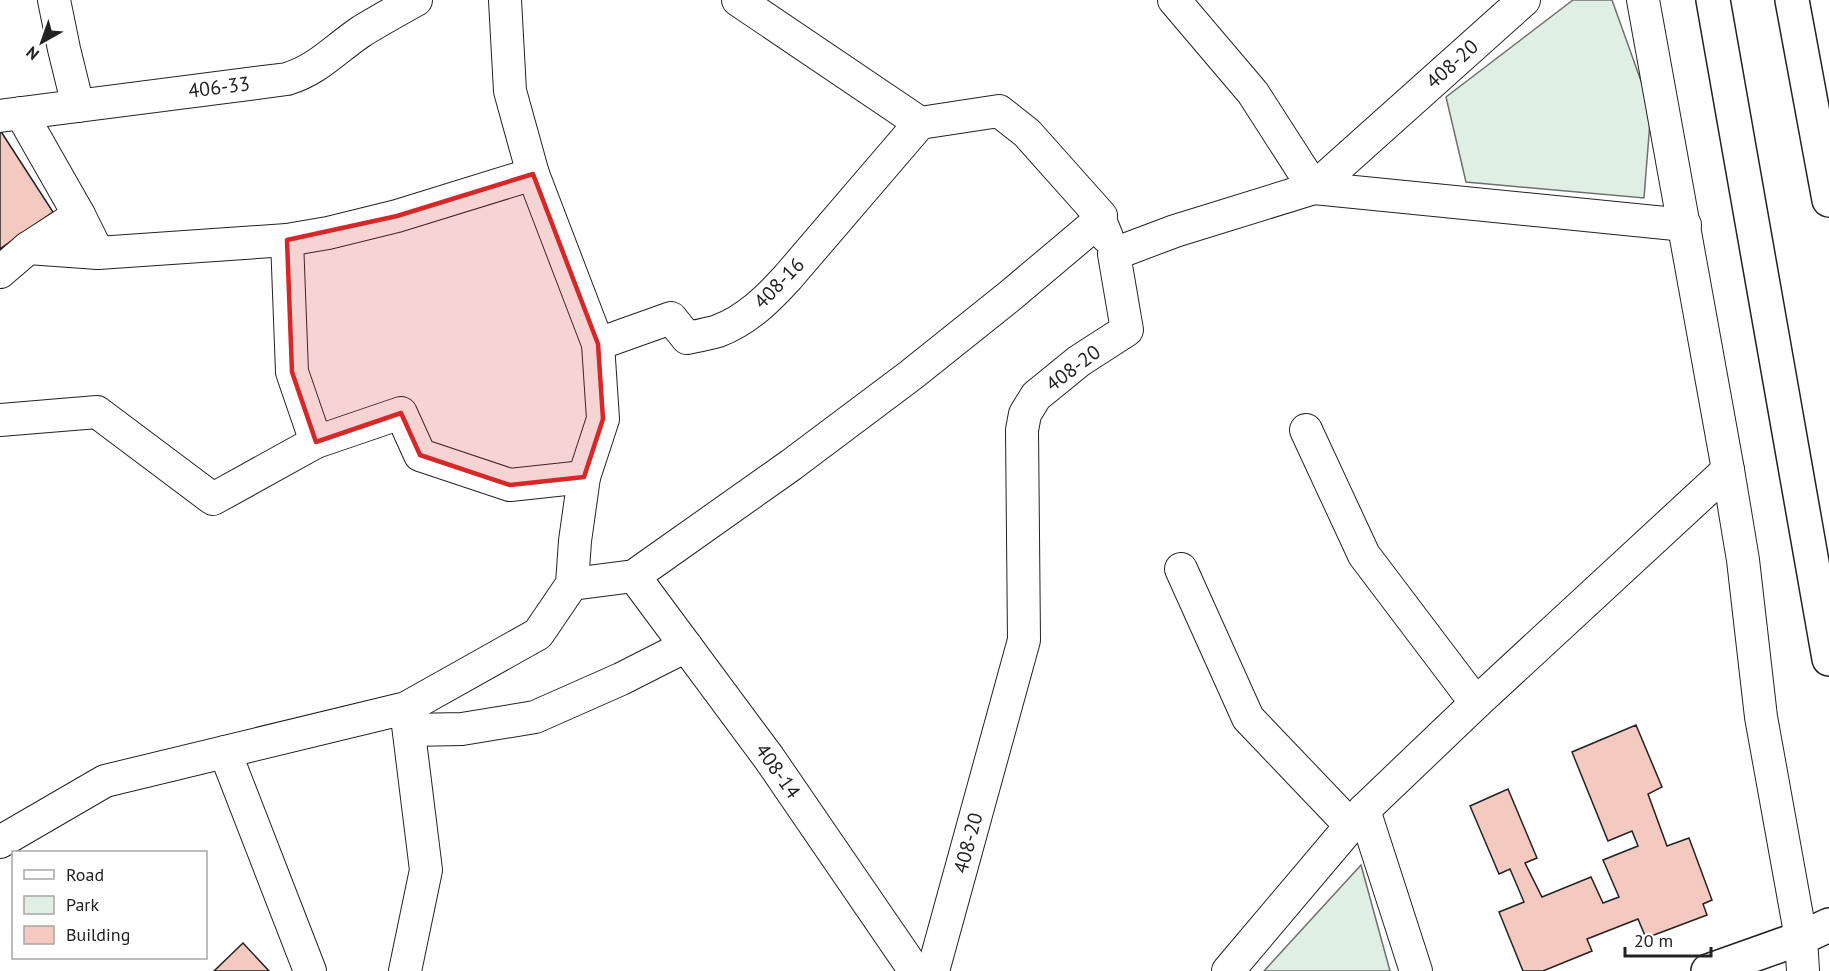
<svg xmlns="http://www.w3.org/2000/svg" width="1829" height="971" font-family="'PT Sans',sans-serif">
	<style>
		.green { fill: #e0efe3; stroke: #6f6f6f; stroke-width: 1.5 }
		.building { fill: #f3c9c0; stroke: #222; stroke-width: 1.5 }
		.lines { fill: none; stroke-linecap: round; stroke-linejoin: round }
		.minor-casing { stroke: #222; stroke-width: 34 }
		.major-casing { stroke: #222; stroke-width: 36 }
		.highway-casing { stroke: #222; stroke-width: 36 }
		.minor { stroke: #fff; stroke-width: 32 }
		.major { stroke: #fff; stroke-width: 33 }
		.highway { stroke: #fff; stroke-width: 33 }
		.marked { fill: #d62828; fill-opacity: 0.2; stroke: #d62828; stroke-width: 4.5; stroke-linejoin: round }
		.labels { text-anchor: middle; stroke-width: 4.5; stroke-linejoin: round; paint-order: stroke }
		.street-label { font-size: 20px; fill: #222; stroke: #fff }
	</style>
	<rect width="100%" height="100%" fill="#fff"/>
	<g class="green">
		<polygon points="1573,0 1612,0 1651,109 1644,198 1466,182 1446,97"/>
		<polygon points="1361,865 1390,971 1264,971"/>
	</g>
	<g class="building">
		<polygon points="0,130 53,212 0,249"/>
		<polygon points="1636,725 1662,787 1648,794 1667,846 1689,838 1712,900 1703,904 1707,915 1646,938 1638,919 1587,939 1592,951 1543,971 1523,971 1499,912 1524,902 1510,869 1499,874 1470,806 1508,789 1537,858 1525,863 1542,897 1591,877 1603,903 1619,897 1603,860 1638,846 1632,831 1608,841 1572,752"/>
		<polygon points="243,943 269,971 214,971"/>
	</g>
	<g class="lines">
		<g class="minor-casing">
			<g id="minor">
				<polyline points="54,0 64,49 78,106"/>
				<polyline points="738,0 920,123 999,111 1027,133 1101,216 1100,220 1107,237"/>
				<polyline points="1174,0 1253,93 1314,188 1685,225"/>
				<polyline points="1643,0 1728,470 1743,560 1761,717 1801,938 1803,971"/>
				<polyline points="21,113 79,215 98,253"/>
				<path d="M0,116L287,79C319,69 335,49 362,31C380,20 398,10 416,0"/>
				<polyline points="287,240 292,372 316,442"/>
				<polyline points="28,248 98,253 287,240 328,233 397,216 533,174"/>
				<polyline points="0,272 28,248 79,215"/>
				<path d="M598,344L671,318L687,338C697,336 708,334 718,331C747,320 768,299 788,277L920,123"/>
				<polyline points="0,420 97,412 213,499 316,442 401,413 420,455 510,485 584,477"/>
				<polyline points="1306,430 1364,555 1476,703"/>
				<polyline points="1181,569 1248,718 1351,826"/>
				<polyline points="634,576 769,758 915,971"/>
				<polyline points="572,584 634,576 791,465 911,375 1011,295 1100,220"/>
				<polyline points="409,730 462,729 535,717 621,679 686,646"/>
				<polyline points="225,752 310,971"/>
				<polyline points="1364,810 1416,971"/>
				<polyline points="0,842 105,781 406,708 538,634 572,584 575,541 584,477 603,419 598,344 533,174 510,91 505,0"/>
				<polyline points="405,971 426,870 406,709"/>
				<polyline points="933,971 1024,640 1022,430 1025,414 1036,396 1079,361 1127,330 1114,254 1175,231 1314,188 1524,0"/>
				<polyline points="1228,971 1364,810 1476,703 1728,470"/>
			</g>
		</g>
		<g class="major-casing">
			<polyline id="major" points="1708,971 1801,938 1829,925"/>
		</g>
		<g class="highway-casing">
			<g id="highway">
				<polyline points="1713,0 1829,659"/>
				<polyline points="1792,0 1829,200"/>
			</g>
		</g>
		<use href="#minor" class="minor"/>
		<use href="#major" class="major"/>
		<use href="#highway" class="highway"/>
	</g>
	<path class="marked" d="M533,174L598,344L603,419L584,477L510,485L420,455L401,413L316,442L292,372L287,240L397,216Z"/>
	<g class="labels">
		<g class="street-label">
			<text transform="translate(1452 64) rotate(-42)" y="7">408-20</text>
			<text transform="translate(219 87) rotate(-7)" y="7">406-33</text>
			<text transform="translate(779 283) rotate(-46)" y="7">408-16</text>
			<text transform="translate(1073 368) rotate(-37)" y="7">408-20</text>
			<text transform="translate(778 771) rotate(55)" y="7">408-14</text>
			<text transform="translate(968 843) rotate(-75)" y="7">408-20</text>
		</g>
	</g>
	<rect x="12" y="851" width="195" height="108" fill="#ffffff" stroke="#a7a7a7" stroke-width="1.5"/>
	<rect x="24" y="870" width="30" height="9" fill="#ffffff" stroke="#a7a7a7" stroke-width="1.5"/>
	<text x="66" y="881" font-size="18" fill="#222222">Road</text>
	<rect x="24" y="896" width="30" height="18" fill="#e0efe3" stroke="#a7a7a7" stroke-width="1.5"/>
	<text x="66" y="911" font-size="18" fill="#222222">Park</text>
	<rect x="24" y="926" width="30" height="18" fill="#f3c9c0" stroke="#a7a7a7" stroke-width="1.5"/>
	<text x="66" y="941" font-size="18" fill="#222222">Building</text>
	<g transform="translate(42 42) rotate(220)" stroke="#ffffff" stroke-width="4.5" paint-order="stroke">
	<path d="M0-4.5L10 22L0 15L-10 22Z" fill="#222222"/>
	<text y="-9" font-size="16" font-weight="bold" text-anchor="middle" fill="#222222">N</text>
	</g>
	<path d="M1625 947v9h86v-9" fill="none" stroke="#222222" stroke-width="3"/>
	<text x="1634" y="947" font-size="18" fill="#222222" stroke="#ffffff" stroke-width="4.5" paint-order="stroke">20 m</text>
</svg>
